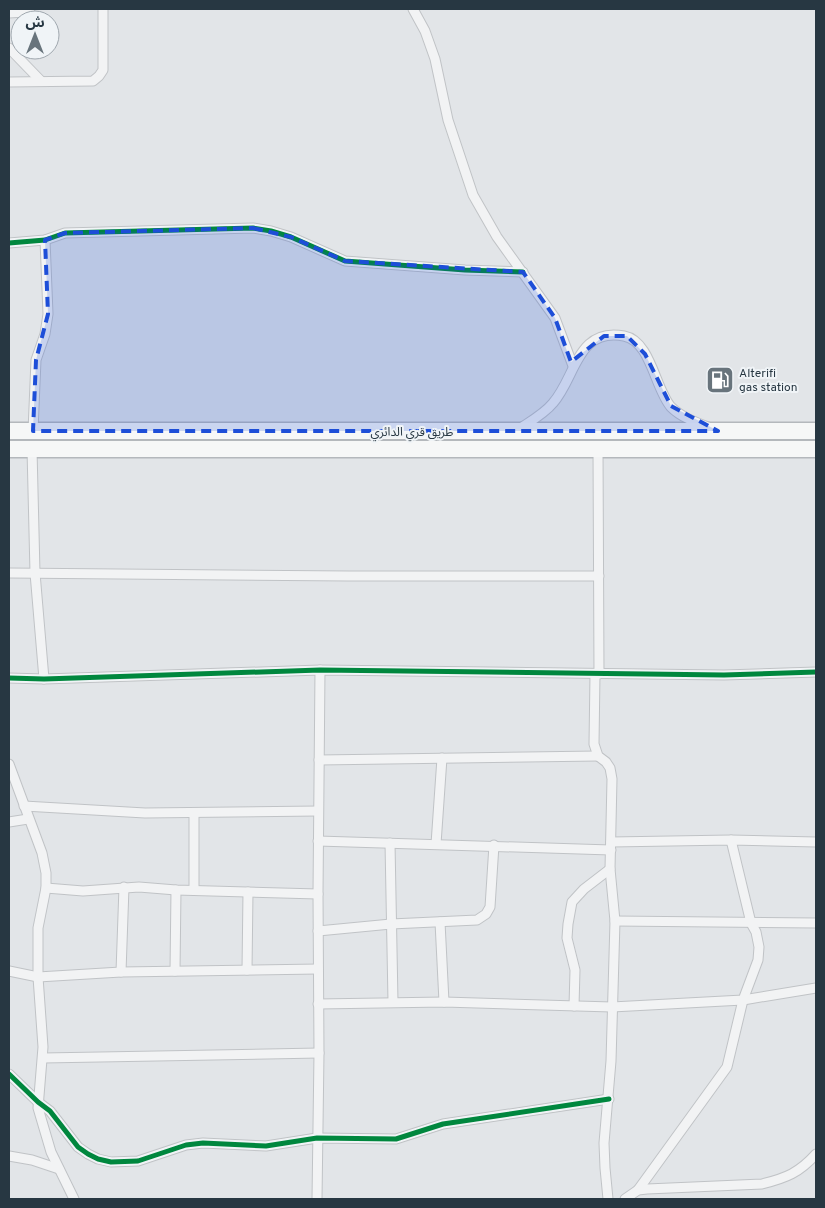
<svg xmlns="http://www.w3.org/2000/svg" width="825" height="1208" font-family="Overpass,'Noto Sans Arabic',sans-serif">
<style>
.lines{fill:none;stroke-linecap:round;stroke-linejoin:round}
.street-casing{stroke:#c0c3c6;stroke-width:11}
.highway-casing{stroke:#b4b8bc;stroke-width:19}
.street{stroke:#f2f3f4;stroke-width:9}
.highway{stroke:#f6f7f7;stroke-width:16}
.cycleway-casing{stroke:#f0f4f7;stroke-width:8}
.cycleway{stroke:#00873e;stroke-width:5}
.marked{fill:#1d4ed8;fill-opacity:0.2;stroke:#1d4ed8;stroke-width:4;stroke-dasharray:10 6;stroke-linejoin:round}
.labels{text-anchor:middle;stroke-width:4;stroke-linejoin:round;paint-order:stroke}
.poi-label{font-size:12px;fill:#273742;stroke:#f0f4f7;text-anchor:start}
.street-label{font-size:12px;fill:#273742;stroke:#f0f4f7}
</style>
<rect width="100%" height="100%" fill="#e2e5e8"/>
<g class="lines">
<g class="street-casing">
<g id="street">
<polyline points="413,9 425,31 435,59 448,120 473,195 497,237 555,318 573,366"/>
<polyline points="9,13 25,12 30,9"/>
<polyline points="9,48 41,81"/>
<polyline points="9,82 93,81 99,76 103,70 103,9"/>
<polyline points="9,243 45,240 65,233 253,228 271,231 291,237 345,261 465,270 523,272"/>
<path d="M519 429C531 421 544 414 553 403 576 377 577 327 624 336 651 341 655 389 671 407 681 417 695 422 708 427"/>
<polyline points="33,431 36,360 45,334 48,314 45,240"/>
<polyline points="598,448 599,674"/>
<polyline points="32,449 35,573 44,679"/>
<polyline points="9,573 349,576 599,576"/>
<polyline points="595,674 594,744 598,756 606,762 610,768 612,779 610,869 615,921 611,1061 604,1143 605,1168 608,1199"/>
<polyline points="9,678 44,679 320,670 724,675 816,672"/>
<polyline points="319,760 598,756"/>
<polyline points="9,764 42,853 46,873 46,888 38,928 38,977 43,1047 38,1108 51,1152 74,1199"/>
<polyline points="24,806 145,813 318,811"/>
<polyline points="9,822 28,819"/>
<polyline points="318,841 611,850"/>
<polyline points="611,842 731,840 816,842"/>
<polyline points="390,843 393,1002"/>
<polyline points="436,844 442,758"/>
<polyline points="46,888 83,891 139,887 176,890 318,894"/>
<polyline points="194,890 194,813"/>
<polyline points="615,921 816,923"/>
<polyline points="440,922 444,1002"/>
<polyline points="318,931 391,924 477,920 486,914 490,907 494,845"/>
<polyline points="247,970 248,892"/>
<polyline points="9,971 38,977 121,972 318,969"/>
<polyline points="175,971 176,890"/>
<polyline points="121,972 124,887"/>
<polyline points="318,1004 444,1002 612,1007 743,1000 816,988"/>
<polyline points="574,1006 575,970 567,938 568,924 572,902 584,889 610,869"/>
<polyline points="43,1058 319,1053"/>
<polyline points="9,1074 38,1102 50,1111 78,1147 88,1154 98,1159 111,1162 138,1161 186,1145 203,1143 266,1146 317,1138 396,1139 443,1124 609,1099"/>
<polyline points="9,1156 32,1160 59,1169"/>
<polyline points="638,1190 727,1067 743,1000 758,960 759,947 756,932 751,923 731,840"/>
<polyline points="317,1199 319,1053 318,894 320,670"/>
<path d="M625 1199 638 1190 647 1189 762 1184C786 1178 799 1173 816 1154"/>
</g>
</g>
<g class="highway-casing">
<g id="highway">
<polyline points="9,431 816,431"/>
<polyline points="9,449 816,449"/>
</g>
</g>
<use href="#street" class="street"/>
<use href="#highway" class="highway"/>
<g class="cycleway-casing">
<g id="cycleway">
<polyline points="9,243 45,240 65,233 253,228 271,231 291,237 345,261 465,270 523,272"/>
<polyline points="9,678 44,679 320,670 724,675 816,672"/>
<polyline points="9,1074 38,1102 50,1111 78,1147 88,1154 98,1159 111,1162 138,1161 186,1145 203,1143 266,1146 317,1138 396,1139 443,1124 609,1099"/>
</g>
</g>
<use href="#cycleway" class="cycleway"/>
</g>
<path class="marked" d="M253 228 291 237 345 261 523 272 555 318 571 362 604 336H627L645 354 671 406 718 431H33L36 360 48 314 45 240 65 233Z"/>
<defs>
<g id="fuel-square" transform="scale(1.4375)"><rect x="-9" y="-9" width="18" height="18" rx="4" fill="#68747c" stroke="#f0f4f7"/><path d="M-5.5-6h7V0h2V4h1.3V-2.5L3-4.5l.8-.8L6-3V5H2.5V1h-1V6h-7ZM-4.2-4.7v3.2H.2V-4.7Z" fill="#fff"/></g>
</defs>
<g fill-rule="evenodd">
<use href="#fuel-square" x="720" y="380"/>
</g>
<g class="labels">
<g class="poi-label">
<text x="739" y="377">Alterifi<tspan x="739" dy="14">gas station</tspan></text>
</g>
<g class="street-label">
<text x="412" y="436">طريق قري الدائري</text>
</g>
</g>
<rect width="825" height="1208" fill="none" stroke="#273742" stroke-width="20"/>
<g transform="translate(35 35)"><circle r="24" fill="#f0f4f7" stroke="#a0a8af"/>
<path d="M0-4L9 19L0 12L-9 19Z" fill="#68747c"/>
<text y="-8" font-size="14" font-weight="bold" text-anchor="middle" fill="#273742">ش</text>
</g>
</svg>
